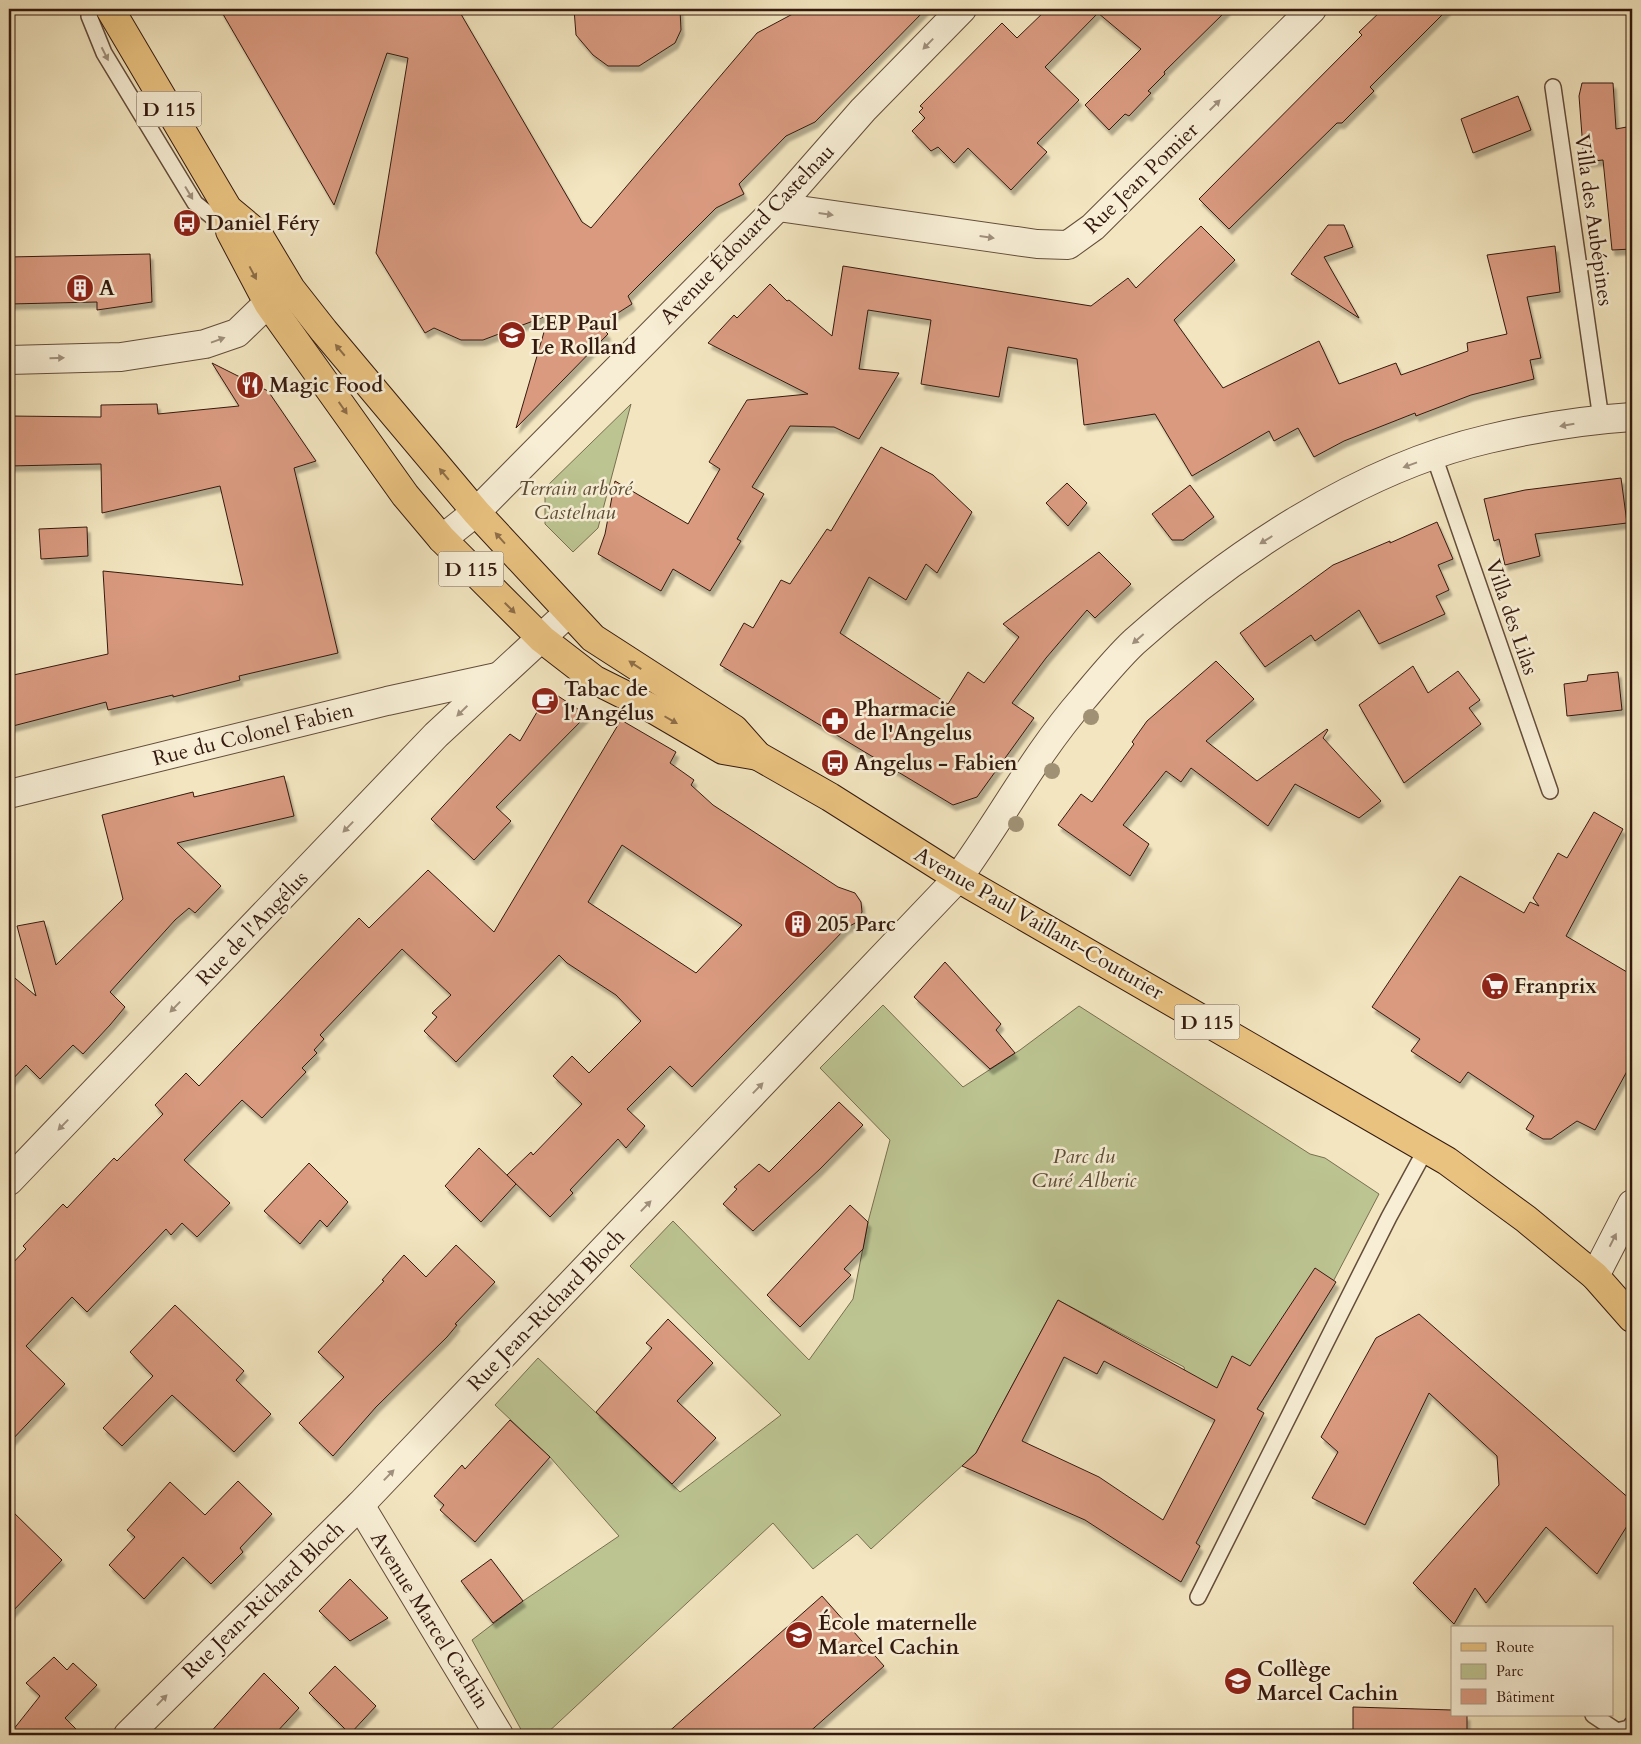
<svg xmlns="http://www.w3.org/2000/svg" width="1641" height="1744" font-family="Cardo,serif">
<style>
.green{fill:#bcc491;stroke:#786f50}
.building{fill:#d99a80;stroke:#341a0f;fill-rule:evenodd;filter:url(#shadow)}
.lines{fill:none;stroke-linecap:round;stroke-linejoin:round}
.lane-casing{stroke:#644d3b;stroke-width:18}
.street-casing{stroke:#644d3b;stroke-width:30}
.primary-casing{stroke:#341a0f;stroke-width:30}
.lane{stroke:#f7eed5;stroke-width:15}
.street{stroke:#f7eed5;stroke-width:28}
.primary{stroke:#e9c280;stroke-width:28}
.tree{fill:#a09174}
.oneway{fill:#9f8f7c}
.oneway2{fill:#8e6e48}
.labels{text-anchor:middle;stroke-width:5;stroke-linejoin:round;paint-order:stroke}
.shield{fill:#f7eed5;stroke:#6e5a4a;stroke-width:1}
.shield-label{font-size:20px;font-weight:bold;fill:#341a0f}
.street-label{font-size:21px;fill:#341a0f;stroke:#f7eed5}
.poi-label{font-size:21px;font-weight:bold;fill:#341a0f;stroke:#f7eed5;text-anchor:start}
.park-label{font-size:21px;font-style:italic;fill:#5d4d36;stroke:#f7eed5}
</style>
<defs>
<filter id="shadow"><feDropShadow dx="3" dy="5.5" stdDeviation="1" flood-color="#0004"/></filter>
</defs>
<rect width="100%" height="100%" fill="#f2e5bf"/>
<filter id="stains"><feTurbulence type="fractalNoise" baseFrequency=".004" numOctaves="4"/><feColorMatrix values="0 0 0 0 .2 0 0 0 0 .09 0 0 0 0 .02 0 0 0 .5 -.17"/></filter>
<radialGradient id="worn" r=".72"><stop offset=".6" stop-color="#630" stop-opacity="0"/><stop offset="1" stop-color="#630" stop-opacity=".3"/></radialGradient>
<g class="green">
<polygon points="631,404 598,528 573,552 545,524 545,488"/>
<polygon points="883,1005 963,1087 1020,1050 1079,1006 1310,1154 1325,1158 1379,1194 1314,1318 1257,1409 1185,1372 1184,1367 1058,1300 976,1453 871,1549 857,1534 813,1569 773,1523 545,1735 524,1735 472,1640 523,1601 619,1536 550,1457 495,1405 538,1358 680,1492 781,1415 630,1266 673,1221 809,1360 853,1299 868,1222 890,1140 820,1068"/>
</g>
<g class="building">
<polygon points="220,9 458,9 582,222 591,228 757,33 802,9 926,9 815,122 786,136 739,184 744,194 716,208 628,296 632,304 599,325 608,334 516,428 549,315 483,340 461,340 434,328 425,333 376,253 408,58 387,53 334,205"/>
<polygon points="574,9 680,9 681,30 675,43 639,66 608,66 593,55 576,35"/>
<polygon points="1047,9 1228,9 1164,72 1165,74 1148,91 1151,93 1129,116 1125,114 1109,130 1085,105 1141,49 1098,13 1045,67 1079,100 1037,143 1047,152 1011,190 968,148 954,163 938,147 931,151 912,131 925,118 919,112 923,108 920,106 1002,23 1017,38"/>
<polygon points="1383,9 1448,9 1370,87 1374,91 1342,123 1337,123 1229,229 1199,199 1362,35 1359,32"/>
<polygon points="1582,83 1613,83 1616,129 1632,126 1632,249 1612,250 1603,160 1584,162 1579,96"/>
<polygon points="1518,96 1531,130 1473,153 1461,119"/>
<polygon points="1328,225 1344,225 1353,247 1324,257 1359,318 1291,274"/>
<polygon points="1201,226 1235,260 1174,320 1223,388 1319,341 1339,384 1396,363 1401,375 1468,351 1467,343 1507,334 1487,255 1555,246 1560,292 1527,297 1541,358 1530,360 1534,379 1471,395 1416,416 1415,413 1344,441 1314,457 1298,428 1274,441 1269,431 1192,476 1155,414 1084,425 1077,359 1008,347 999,397 921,384 931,320 868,310 859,369 899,373 859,439 834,427 790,426 752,487 764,494 737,539 741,541 710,591 673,569 661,591 598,554 605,534 615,481 688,524 720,469 709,462 747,400 808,394 708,343 734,315 737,318 770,284 787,301 789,300 832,336 843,266 1091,306 1128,278 1136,288"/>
<polygon points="150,254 152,302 97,310 97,302 9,304 9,257"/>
<polygon points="212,363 268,391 316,461 294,468 338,653 239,676 240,680 173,697 173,695 108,710 106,702 9,727 9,676 108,654 103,571 243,585 220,486 102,513 101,464 9,466 9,416 101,417 101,405 157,404 158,414 239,406"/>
<polygon points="881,447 933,475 972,512 937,573 926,564 906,600 869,577 840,633 948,704 968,672 984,683 1019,637 1003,624 1099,552 1131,584 1095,618 1087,610 1046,658 1012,703 1034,718 977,797 953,805 720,665 744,623 753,628 781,580 790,584 827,529 831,531"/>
<polygon points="1621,478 1627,523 1535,534 1540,556 1505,565 1499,539 1494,541 1484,499 1525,490"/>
<polygon points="1067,483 1087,503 1068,526 1046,503"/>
<polygon points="1190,485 1214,517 1183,540 1172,540 1152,514"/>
<polygon points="1437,522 1453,559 1438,565 1449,590 1436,596 1445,614 1379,644 1359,610 1315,641 1311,635 1265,667 1240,633 1333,565 1390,541 1390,543"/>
<polygon points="87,527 88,556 41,559 39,529"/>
<polygon points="1216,661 1254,699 1206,741 1257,781 1327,729 1328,730 1323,738 1381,801 1359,818 1295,784 1268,826 1191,768 1181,782 1166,771 1123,825 1149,844 1130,876 1058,825 1081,794 1092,802 1134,744 1132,742 1147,721"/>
<polygon points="1413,666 1428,693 1458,671 1480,700 1469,708 1481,724 1404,783 1359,705"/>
<polygon points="1618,672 1622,710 1567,716 1564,684 1587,681 1588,675"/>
<polygon points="558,696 587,715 496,807 511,821 474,860 431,819 510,734 520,741 544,700"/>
<path d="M621 720 676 752 670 763 694 780 691 785 713 805 838 887 855 893 861 902 862 912 857 922 846 928 692 1087 670 1066 627 1109 645 1126 626 1148 618 1139 570 1190 573 1193 550 1217 507 1175 531 1152 533 1155 582 1104 553 1076 572 1056 589 1073 641 1021 616 995 567 963 559 955 456 1062 424 1031 437 1017 432 1013 451 995 402 949 320 1035 324 1039 314 1050 317 1053 302 1068 306 1072 262 1118 242 1100 184 1160 230 1203 197 1237 182 1223 171 1235 166 1229 87 1312 72 1297 26 1346 65 1384 9 1443V1267L26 1249 23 1246 63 1204 67 1208 114 1158 117 1161 163 1114 155 1105 186 1073 199 1086 359 918 369 928 428 870 494 932ZM622 845 742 925 696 973 588 902Z"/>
<polygon points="284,776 294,816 177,843 221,886 195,913 189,908 175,920 110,992 125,1007 110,1025 83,1054 73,1045 40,1079 26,1065 9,1083 9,973 36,996 17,926 44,921 56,965 123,899 102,815 193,792 194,797"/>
<polygon points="1594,812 1623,829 1566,936 1632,975 1632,1062 1595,1130 1577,1121 1551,1139 1543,1139 1526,1129 1534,1116 1468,1072 1460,1083 1411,1051 1420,1039 1372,1007 1460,876 1524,913 1530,902 1539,906 1533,898 1558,853 1567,858"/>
<polygon points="945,962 1001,1024 996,1030 1015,1053 990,1069 914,997"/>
<polygon points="839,1102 863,1125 820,1169 753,1231 723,1204 737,1189 734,1187 759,1164 769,1172"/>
<polygon points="479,1148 516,1184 481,1222 445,1186"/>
<polygon points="309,1163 348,1202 327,1227 320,1220 300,1244 264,1211"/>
<polygon points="850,1205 868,1222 863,1249 844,1269 851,1275 800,1327 767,1295"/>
<polygon points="456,1245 495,1282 455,1324 457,1325 447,1337 376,1407 333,1456 299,1423 344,1377 318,1352 384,1281 382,1280 404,1255 426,1277"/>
<path d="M1315 1268 1336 1282 1257 1409 1264 1413 1196 1543 1200 1546 1181 1582 1085 1520 962 1466 976 1453 1058 1300 1217 1388 1232 1356 1250 1366ZM1064 1357 1097 1374 1104 1361 1215 1420 1163 1520 1099 1477 1022 1441Z"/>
<polygon points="175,1305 244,1371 236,1380 271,1414 234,1452 172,1395 122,1446 103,1428 153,1376 130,1352"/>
<polygon points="1419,1314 1632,1501 1632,1518 1597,1574 1546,1527 1486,1603 1475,1588 1454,1624 1413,1583 1499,1485 1497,1456 1429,1393 1365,1525 1312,1498 1338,1452 1321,1437 1376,1338"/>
<polygon points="668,1319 713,1363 677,1401 716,1438 672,1484 596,1412 652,1348 646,1343"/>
<polygon points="510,1420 550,1457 475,1542 440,1510 444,1505 434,1496 462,1465 465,1469"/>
<polygon points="238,1481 272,1514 240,1548 243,1552 211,1584 183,1557 144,1599 109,1565 135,1537 127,1530 170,1482 205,1515"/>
<polygon points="9,1508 62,1560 9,1615"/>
<polygon points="491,1559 523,1601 493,1623 461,1581"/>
<polygon points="350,1579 388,1618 350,1641 319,1611"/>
<polygon points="822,1596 884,1666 806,1735 665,1735"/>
<polygon points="54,1657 67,1670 73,1663 97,1685 65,1718 82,1735 9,1735 40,1696 26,1683"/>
<polygon points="335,1666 376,1706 350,1734 309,1693"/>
<polygon points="264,1673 299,1708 274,1735 208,1735"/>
<polygon points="1353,1707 1452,1710 1452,1715 1467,1715 1467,1735 1353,1735"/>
</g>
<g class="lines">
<g class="lane-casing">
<g id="lane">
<polyline points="89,9 89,16 104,53 195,203 230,231"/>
<polyline points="1553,87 1601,419"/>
<polyline points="1434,456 1550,791"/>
<polyline points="1198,1597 1389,1217 1426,1149"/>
<polyline points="1593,1715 1617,1731 1629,1728 1632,1724"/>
</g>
</g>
<g class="street-casing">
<g id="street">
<polyline points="778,207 1037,244 1068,245 1093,227 1312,9"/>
<polyline points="9,360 121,357 205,344 237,333 268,303 289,290"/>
<polyline points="442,539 476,512 778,207 863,110 962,9"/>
<polyline points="9,794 387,701 497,677"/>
<polyline points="9,1181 436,735 568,613"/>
<polyline points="1595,1276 1632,1204"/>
<polyline points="360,1505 499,1735"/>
<path d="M128 1735 360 1505 958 878C1001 819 1035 754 1083 699 1099 680 1116 659 1134 642 1232 554 1359 469 1488 439 1535 428 1585 420 1632 417"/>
</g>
</g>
<g class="primary-casing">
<g id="primary">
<polyline points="110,9 228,209 258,234 291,289 324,331 476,512 593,638 734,729 758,756 830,797 958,878 1447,1161 1526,1219 1595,1276 1632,1318"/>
<polyline points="228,209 230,231 268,303 405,495 442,539 542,639 595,680 653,709 723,750 758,756"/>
</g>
</g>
<use href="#lane" class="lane"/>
<use href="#street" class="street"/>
<use href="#primary" class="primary"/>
</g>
<g class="tree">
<circle cx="1091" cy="717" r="8"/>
<circle cx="1052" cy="771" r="8"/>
<circle cx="1016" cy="824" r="8"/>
</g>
<defs><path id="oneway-solid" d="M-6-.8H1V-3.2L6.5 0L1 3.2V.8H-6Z" transform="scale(1.25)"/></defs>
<g class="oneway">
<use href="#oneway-solid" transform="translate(928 44) rotate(134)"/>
<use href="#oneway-solid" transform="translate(105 54) rotate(63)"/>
<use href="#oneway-solid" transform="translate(1215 105) rotate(-45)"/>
<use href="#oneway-solid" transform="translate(189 193) rotate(59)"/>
<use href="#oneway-solid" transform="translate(826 214) rotate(8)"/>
<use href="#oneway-solid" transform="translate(987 237) rotate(8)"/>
<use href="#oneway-solid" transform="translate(218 340) rotate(-20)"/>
<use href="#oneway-solid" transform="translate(57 358) rotate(-1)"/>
<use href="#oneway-solid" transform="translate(1567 425) rotate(170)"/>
<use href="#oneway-solid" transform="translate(1410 465) rotate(160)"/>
<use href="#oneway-solid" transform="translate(1266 540) rotate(148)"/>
<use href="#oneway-solid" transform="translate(1138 639) rotate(139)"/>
<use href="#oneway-solid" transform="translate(462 711) rotate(136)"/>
<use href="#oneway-solid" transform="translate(348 827) rotate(134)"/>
<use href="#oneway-solid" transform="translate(175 1007) rotate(134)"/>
<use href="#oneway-solid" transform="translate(758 1088) rotate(-46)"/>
<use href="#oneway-solid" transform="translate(63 1125) rotate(134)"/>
<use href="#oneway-solid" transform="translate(646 1206) rotate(-46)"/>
<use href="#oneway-solid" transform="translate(1613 1240) rotate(-63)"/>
<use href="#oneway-solid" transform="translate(389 1475) rotate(-46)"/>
<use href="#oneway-solid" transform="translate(162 1700) rotate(-46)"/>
</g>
<g class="oneway2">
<use href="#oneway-solid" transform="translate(253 273) rotate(62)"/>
<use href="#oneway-solid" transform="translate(340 350) rotate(-130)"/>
<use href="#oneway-solid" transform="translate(343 408) rotate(55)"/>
<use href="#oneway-solid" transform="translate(444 474) rotate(-130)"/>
<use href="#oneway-solid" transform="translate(500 538) rotate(-132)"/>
<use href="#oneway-solid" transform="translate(510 608) rotate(45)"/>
<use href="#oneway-solid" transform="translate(635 665) rotate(-147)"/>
<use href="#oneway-solid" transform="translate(671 720) rotate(30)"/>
</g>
<defs>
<g id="bus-disc" transform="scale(1.4375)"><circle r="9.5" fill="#8f2418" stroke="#f7eed5"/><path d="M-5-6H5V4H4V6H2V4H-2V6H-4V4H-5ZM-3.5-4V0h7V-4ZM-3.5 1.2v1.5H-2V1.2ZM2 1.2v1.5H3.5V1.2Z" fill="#fff"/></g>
<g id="building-disc" transform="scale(1.4375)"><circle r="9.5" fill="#8f2418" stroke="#f7eed5"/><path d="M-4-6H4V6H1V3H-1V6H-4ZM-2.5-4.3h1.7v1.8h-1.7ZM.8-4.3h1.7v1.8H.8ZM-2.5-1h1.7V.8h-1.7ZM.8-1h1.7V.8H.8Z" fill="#fff"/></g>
<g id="school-disc" transform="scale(1.4375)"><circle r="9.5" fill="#8f2418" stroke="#f7eed5"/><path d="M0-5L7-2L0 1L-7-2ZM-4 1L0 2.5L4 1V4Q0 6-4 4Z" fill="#fff"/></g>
<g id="restaurant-disc" transform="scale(1.4375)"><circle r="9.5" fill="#8f2418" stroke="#f7eed5"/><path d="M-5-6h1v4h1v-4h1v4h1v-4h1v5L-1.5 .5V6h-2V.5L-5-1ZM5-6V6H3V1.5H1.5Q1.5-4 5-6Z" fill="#fff"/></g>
<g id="cafe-disc" transform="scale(1.4375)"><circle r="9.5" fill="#8f2418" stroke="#f7eed5"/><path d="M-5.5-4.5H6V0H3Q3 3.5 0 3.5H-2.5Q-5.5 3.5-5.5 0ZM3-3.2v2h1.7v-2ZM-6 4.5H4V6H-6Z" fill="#fff"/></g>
<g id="pharmacy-disc" transform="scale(1.4375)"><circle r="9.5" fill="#8f2418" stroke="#f7eed5"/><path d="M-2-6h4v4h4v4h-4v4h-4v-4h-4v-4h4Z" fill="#fff"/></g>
<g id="supermarket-disc" transform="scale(1.4375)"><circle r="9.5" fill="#8f2418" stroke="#f7eed5"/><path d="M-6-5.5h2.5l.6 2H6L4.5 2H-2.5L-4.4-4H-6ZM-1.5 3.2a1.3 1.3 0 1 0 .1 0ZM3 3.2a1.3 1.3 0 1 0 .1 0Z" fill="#fff"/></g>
</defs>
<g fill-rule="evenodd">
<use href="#bus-disc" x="187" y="223"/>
<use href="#building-disc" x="80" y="288"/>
<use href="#school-disc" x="512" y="335"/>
<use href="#restaurant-disc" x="250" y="385"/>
<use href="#cafe-disc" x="545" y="701"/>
<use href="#pharmacy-disc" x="835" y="721"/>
<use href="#bus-disc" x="835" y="763"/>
<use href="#building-disc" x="798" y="924"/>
<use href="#supermarket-disc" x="1495" y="986"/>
<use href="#school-disc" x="799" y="1635"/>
<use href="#school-disc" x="1238" y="1681"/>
</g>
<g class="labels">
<g class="shield">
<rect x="136.5" y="91.5" width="65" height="35" rx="4"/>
<rect x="438.5" y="551.5" width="65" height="35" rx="4"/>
<rect x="1174.5" y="1004.5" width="65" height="35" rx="4"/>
</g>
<g class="shield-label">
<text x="169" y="116">D 115</text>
<text x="471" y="576">D 115</text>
<text x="1207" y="1029">D 115</text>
</g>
<g class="street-label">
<text transform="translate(1141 178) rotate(-44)" y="7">Rue Jean Pomier</text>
<text transform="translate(1594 220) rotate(82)" y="7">Villa des Aubépines</text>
<text transform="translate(747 234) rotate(-46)" y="7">Avenue Édouard Castelnau</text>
<text transform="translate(1512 617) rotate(71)" y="7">Villa des Lilas</text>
<text transform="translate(253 734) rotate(-14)" y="7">Rue du Colonel Fabien</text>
<text transform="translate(1039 923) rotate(30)" y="7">Avenue Paul Vaillant-Couturier</text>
<text transform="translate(252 928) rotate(-46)" y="7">Rue de l'Angélus</text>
<text transform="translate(546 1310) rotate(-46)" y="7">Rue Jean-Richard Bloch</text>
<text transform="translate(263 1600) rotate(-44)" y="7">Rue Jean-Richard Bloch</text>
<text transform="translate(430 1620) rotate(58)" y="7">Avenue Marcel Cachin</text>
</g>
<g class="poi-label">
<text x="206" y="230">Daniel Féry</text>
<text x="99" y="295">A</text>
<text x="531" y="330">LEP Paul<tspan x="531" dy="24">Le Rolland</tspan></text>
<text x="269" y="392">Magic Food</text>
<text x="564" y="696">Tabac de<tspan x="564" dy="24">l'Angélus</tspan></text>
<text x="854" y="716">Pharmacie<tspan x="854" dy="24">de l'Angelus</tspan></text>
<text x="854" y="770">Angelus - Fabien</text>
<text x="817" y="931">205 Parc</text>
<text x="1514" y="993">Franprix</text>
<text x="818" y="1630">École maternelle<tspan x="818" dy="24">Marcel Cachin</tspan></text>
<text x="1257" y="1676">Collège<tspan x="1257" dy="24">Marcel Cachin</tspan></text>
</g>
<g class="park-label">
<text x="575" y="495">Terrain arboré<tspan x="575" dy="24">Castelnau</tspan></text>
<text x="1084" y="1163">Parc du<tspan x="1084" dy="24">Curé Alberic</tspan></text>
</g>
</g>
<rect width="1641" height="1744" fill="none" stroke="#f2e5bf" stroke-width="30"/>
<rect x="10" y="10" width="1621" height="1724" fill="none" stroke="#341a0f" stroke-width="2.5"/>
<rect x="15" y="15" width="1611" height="1714" fill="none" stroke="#341a0f"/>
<rect x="1451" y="1626" width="162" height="90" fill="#f7eed5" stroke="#a99986"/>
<rect x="1461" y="1643" width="25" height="8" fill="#e9c280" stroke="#a99986"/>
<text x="1496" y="1652" font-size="15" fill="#341a0f">Route</text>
<rect x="1461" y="1664" width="25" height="15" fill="#bcc491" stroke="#a99986"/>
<text x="1496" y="1676" font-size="15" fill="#341a0f">Parc</text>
<rect x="1461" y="1689" width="25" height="15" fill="#d99a80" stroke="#a99986"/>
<text x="1496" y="1702" font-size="15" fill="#341a0f">Bâtiment</text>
<rect width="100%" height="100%" filter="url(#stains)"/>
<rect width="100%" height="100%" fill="url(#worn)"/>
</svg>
